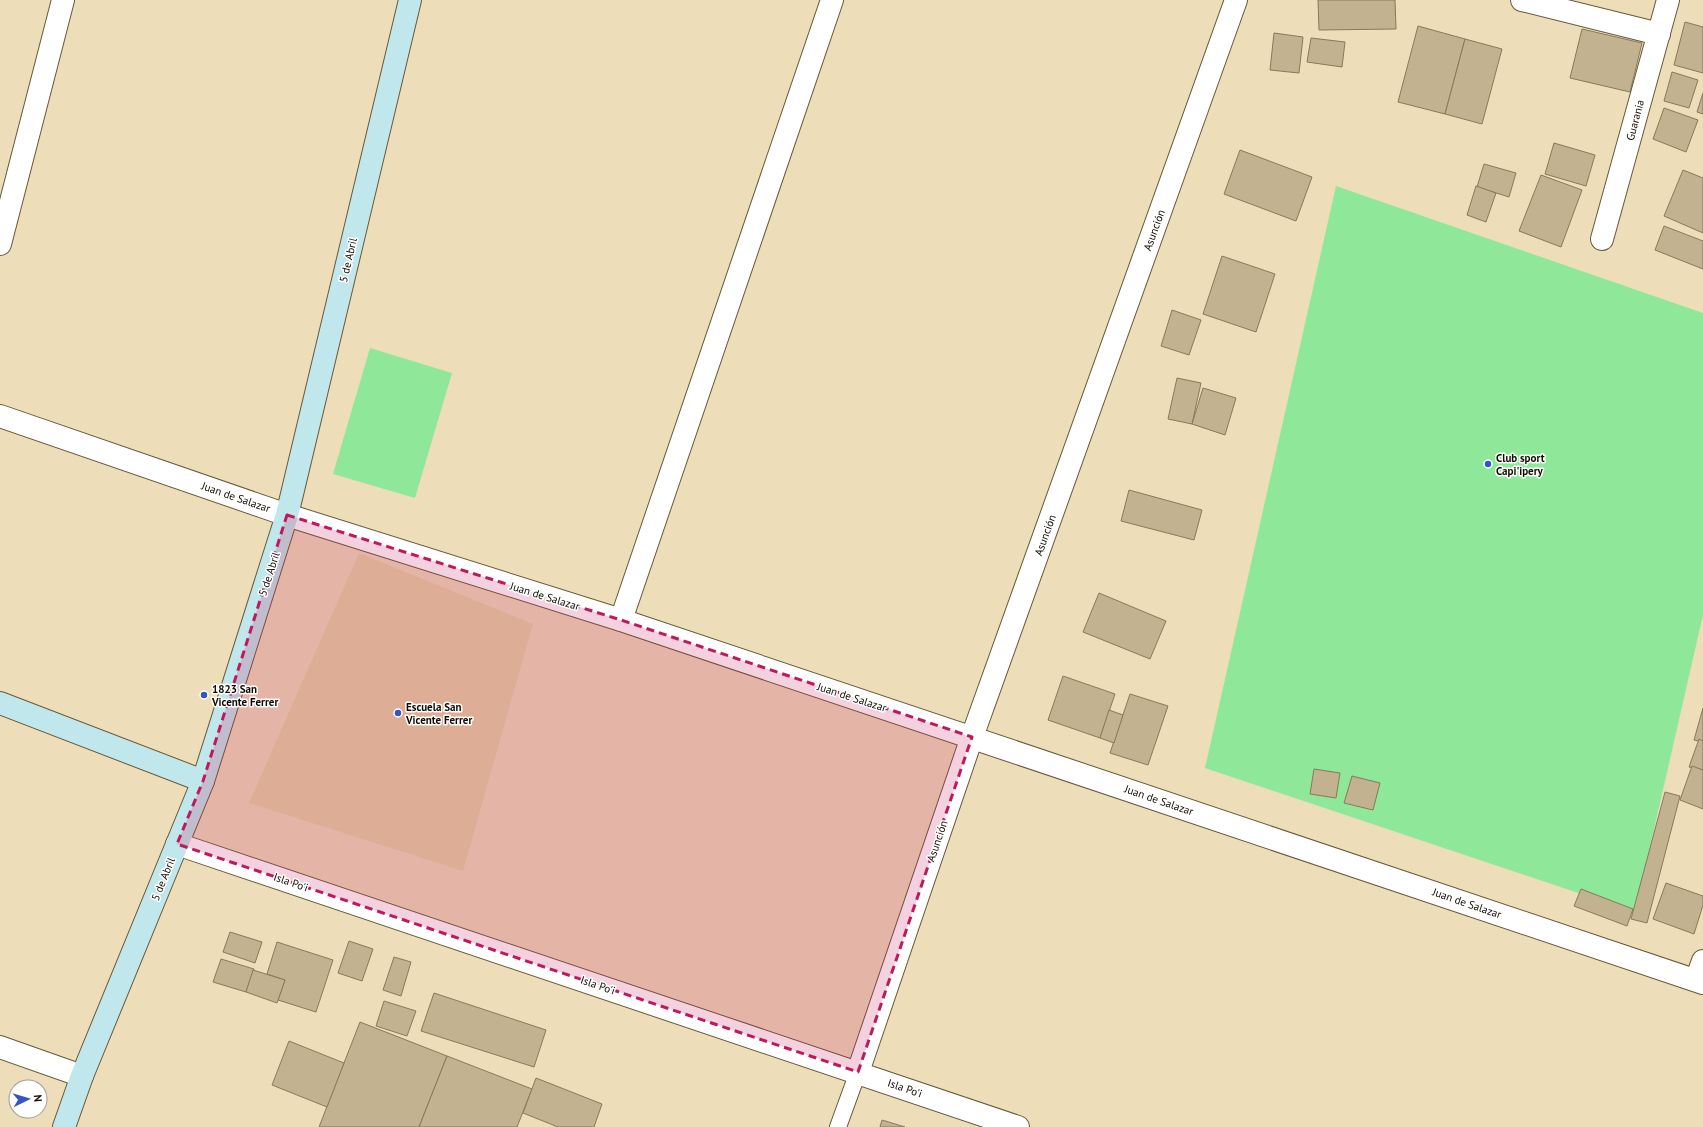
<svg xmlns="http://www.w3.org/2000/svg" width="1703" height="1127" font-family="'PT Sans',sans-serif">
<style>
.built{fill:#e5d2a6}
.green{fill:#8fe89a}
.building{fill:#c2b28f;stroke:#887958}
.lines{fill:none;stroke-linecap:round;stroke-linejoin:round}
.lane-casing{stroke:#675939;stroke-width:18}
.street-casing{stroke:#675939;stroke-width:24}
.secondary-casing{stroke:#675939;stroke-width:24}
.lane{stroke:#fff;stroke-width:16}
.street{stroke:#fff;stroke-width:22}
.secondary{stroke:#c0e7ec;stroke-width:22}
.marked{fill:#c2185b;fill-opacity:0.2;stroke:#c2185b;stroke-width:3;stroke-dasharray:8 5;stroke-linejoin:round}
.poi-dot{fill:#3354c5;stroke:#fff;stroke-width:1.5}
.labels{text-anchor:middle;stroke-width:3;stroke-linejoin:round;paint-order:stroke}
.street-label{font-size:11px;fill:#100b01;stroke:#fff}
.poi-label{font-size:11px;font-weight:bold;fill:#100b01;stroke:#fff;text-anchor:start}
</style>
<rect width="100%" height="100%" fill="#edddb9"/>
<polygon class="built" points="359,553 533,624 463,871 249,803"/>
<g class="green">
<polygon points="1336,186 1703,313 1703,615 1635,912 1205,768"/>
<polygon points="370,348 452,373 415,498 333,474"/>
</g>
<g class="building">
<polygon points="1318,0 1395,0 1396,29 1319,30"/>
<polygon points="1685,22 1703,27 1703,73 1674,65"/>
<polygon points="1418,26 1465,39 1445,114 1398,102"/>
<polygon points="1582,29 1642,43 1630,92 1570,78"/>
<polygon points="1274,33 1303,37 1299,73 1270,70"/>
<polygon points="1311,38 1345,42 1342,67 1307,62"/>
<polygon points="1465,39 1502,49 1482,124 1445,114"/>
<polygon points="1672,72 1698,80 1689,108 1664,101"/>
<polygon points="1703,93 1703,114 1697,112"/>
<polygon points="1664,108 1698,120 1686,152 1653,139"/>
<polygon points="1554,143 1595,155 1586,186 1545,174"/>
<polygon points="1240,150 1312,177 1296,221 1224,194"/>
<polygon points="1484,164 1516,173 1509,197 1477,187"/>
<polygon points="1683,170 1703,178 1703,233 1664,216"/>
<polygon points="1541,175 1582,190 1561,247 1519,231"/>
<polygon points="1476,186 1496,193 1486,222 1467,215"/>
<polygon points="1664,226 1703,241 1703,269 1655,250"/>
<polygon points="1222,256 1275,274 1256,332 1203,314"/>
<polygon points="1172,310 1201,320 1189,355 1161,346"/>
<polygon points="1177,378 1201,383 1192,424 1168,419"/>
<polygon points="1203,388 1236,398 1225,435 1192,424"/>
<polygon points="1129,490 1202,510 1194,540 1121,521"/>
<polygon points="1099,593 1166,621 1150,659 1083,632"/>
<polygon points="1063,676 1115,694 1100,738 1048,720"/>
<polygon points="1130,694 1168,706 1148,765 1110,753"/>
<polygon points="1703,708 1703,742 1694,740"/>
<polygon points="1109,710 1123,715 1114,743 1100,738"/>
<polygon points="1699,739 1703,741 1703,771 1689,767"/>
<polygon points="1692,766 1703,770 1703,809 1680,800"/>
<polygon points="1314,769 1340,773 1336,798 1310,794"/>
<polygon points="1352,776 1380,783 1373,810 1344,803"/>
<polygon points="1665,792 1680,796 1647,923 1631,919"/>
<polygon points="1666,883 1703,896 1703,905 1694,934 1653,919"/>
<polygon points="1581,889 1633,909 1627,926 1574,906"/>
<polygon points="230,932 262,942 255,963 223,952"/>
<polygon points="349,941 373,949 362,981 338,973"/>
<polygon points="277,942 333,960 316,1012 278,1000 285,980 267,974"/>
<polygon points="394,957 411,962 401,996 383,990"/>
<polygon points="221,959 254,969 246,992 213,982"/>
<polygon points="253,970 285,980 277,1003 246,992"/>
<polygon points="434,993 546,1030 534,1067 421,1031"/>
<polygon points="384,1001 416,1011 407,1036 376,1026"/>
<polygon points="360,1022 447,1056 419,1127 319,1127"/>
<polygon points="289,1041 344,1063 327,1107 272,1085"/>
<polygon points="447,1056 532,1089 517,1127 419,1127"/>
<polygon points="536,1078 602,1104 594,1127 558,1127 523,1113"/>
<polygon points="882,1120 905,1127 880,1127"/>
</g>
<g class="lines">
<g class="lane-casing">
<polyline id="lane" points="838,1127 858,1072"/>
</g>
<g class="street-casing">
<g id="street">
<polyline points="1522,0 1659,34"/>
<polyline points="1602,239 1668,0"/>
<polyline points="0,244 63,0"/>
<polyline points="0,416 287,515 621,620 1703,983"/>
<polyline points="621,620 832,0"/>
<polyline points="177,844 1018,1127"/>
<polyline points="1696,980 1703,961"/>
<polyline points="0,1047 82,1076"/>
<polyline points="858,1072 972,737 1236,0"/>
</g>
</g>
<g class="secondary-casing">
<g id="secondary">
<polyline points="0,703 203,781"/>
<polyline points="64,1127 82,1076 203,781 287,515 410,0"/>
</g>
</g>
<use href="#lane" class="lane"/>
<use href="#street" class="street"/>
<use href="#secondary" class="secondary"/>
</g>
<path class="marked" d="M287 515 621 620 972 737 858 1072 177 844 203 781Z"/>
<g class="poi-dot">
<circle cx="1488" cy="464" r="4"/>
<circle cx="204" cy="695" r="4"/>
<circle cx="398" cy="713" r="4"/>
</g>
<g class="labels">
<g class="street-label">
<text transform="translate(1635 120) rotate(-75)" y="4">Guarania</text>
<text transform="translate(1154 230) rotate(-70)" y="4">Asunción</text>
<text transform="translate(348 260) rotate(-77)" y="4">5 de Abril</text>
<text transform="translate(236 497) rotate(19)" y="4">Juan de Salazar</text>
<text transform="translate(1045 535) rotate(-70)" y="4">Asunción</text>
<text transform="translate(269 574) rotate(-72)" y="4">5 de Abril</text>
<text transform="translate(545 596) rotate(17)" y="4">Juan de Salazar</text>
<text transform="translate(852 697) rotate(18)" y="4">Juan de Salazar</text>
<text transform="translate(1159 800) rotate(19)" y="4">Juan de Salazar</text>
<text transform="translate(937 841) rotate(-71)" y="4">Asunción</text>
<text transform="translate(163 879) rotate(-68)" y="4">5 de Abril</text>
<text transform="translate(291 882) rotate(19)" y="4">Isla Po'i</text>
<text transform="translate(1467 903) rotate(19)" y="4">Juan de Salazar</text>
<text transform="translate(598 985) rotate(19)" y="4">Isla Po'i</text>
<text transform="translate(905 1088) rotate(19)" y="4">Isla Po'i</text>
</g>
<g class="poi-label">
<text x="1496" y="462">Club sport<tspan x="1496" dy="13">Capi'ipery</tspan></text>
<text x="212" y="693">1823 San<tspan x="212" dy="13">Vicente Ferrer</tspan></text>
<text x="406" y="711">Escuela San<tspan x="406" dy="13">Vicente Ferrer</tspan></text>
</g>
</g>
<g transform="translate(28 1099) rotate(85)"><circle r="19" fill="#ffffff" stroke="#9f9d99"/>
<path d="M0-3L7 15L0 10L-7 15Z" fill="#3354c5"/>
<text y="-6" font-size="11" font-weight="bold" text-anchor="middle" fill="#100b01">N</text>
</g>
</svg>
